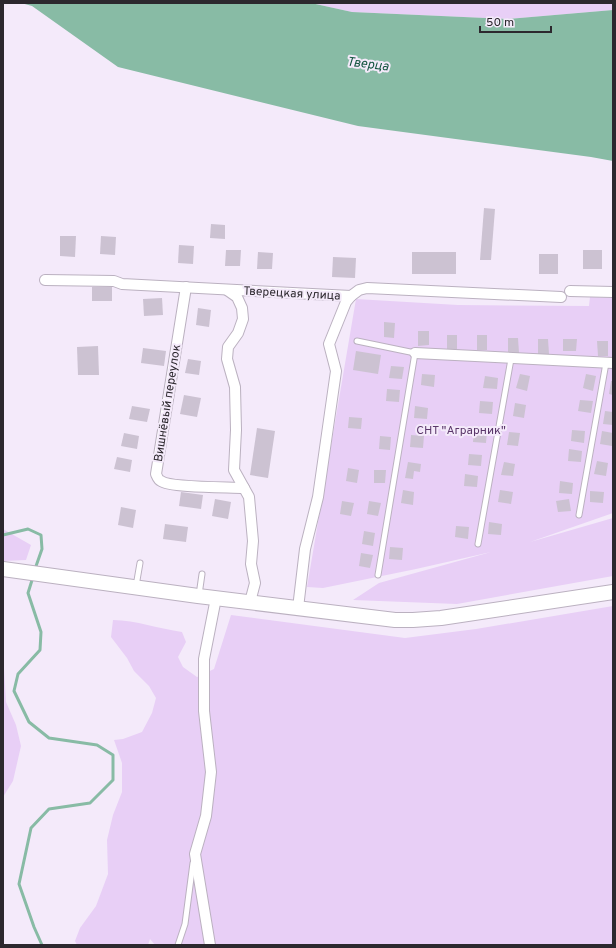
<svg xmlns="http://www.w3.org/2000/svg" width="616" height="948" font-family="Overpass,sans-serif">
<style>
.green{fill:#e8cff6}
.water{fill:#88bba5}
.lines{fill:none;stroke-linecap:round;stroke-linejoin:round}
.stream{stroke:#88bba5;stroke-width:3}
.building{fill:#ccc2d2}
.service-casing{stroke:#bbb1c0;stroke-width:7}
.minor-casing{stroke:#bbb1c0;stroke-width:12}
.secondary-casing{stroke:#bbb1c0;stroke-width:16}
.service{stroke:#fff;stroke-width:5}
.minor{stroke:#fff;stroke-width:10}
.secondary{stroke:#fff;stroke-width:14}
.labels{text-anchor:middle;stroke-width:4;stroke-linejoin:round;paint-order:stroke}
.street-label{font-size:12px;fill:#2c282e;stroke:#f4eafa}
.park-label{font-size:12px;fill:#5a376a;stroke:#f4eafa}
.water-label{font-size:13px;font-style:italic;fill:#10523d;stroke:#f4eafa}
</style>
<rect width="100%" height="100%" fill="#f4eafa"/>
<g class="green">
<polygon points="311,3 613,3 613,10 508,19 352,12"/>
<polygon points="590,297 613,298 613,513 530,542 613,518 613,576 457,604 353,600 379,583 491,552 416,569 323,588 307,587 356,299 458,305 589,306"/>
<polygon points="3,529 31,545 26,560 3,561"/>
<path d="M613 606V945H155L150 939 148 945H77L75 941 80 928 96 906 108 874 107 840 113 815 122 792V763L114 740 123 739 142 732 152 713 156 698 149 686 134 671 127 658 111 637 113 620C136 620 159 629 182 632L186 642 178 657 183 667 197 677 214 669 231 615 405 638 476 629Z"/>
<polygon points="3,665 4,668 6,702 16,725 21,746 13,781 3,797"/>
</g>
<polygon class="water" points="21,3 311,3 352,12 508,19 613,10 613,161 591,157 358,126 118,67 32,6"/>
<g class="lines">
<g class="stream">
<polyline points="3,535 28,529 41,535 42,549 35,569"/>
<polyline points="33,577 28,593 41,632 40,650 18,674 14,691 29,722 49,738 97,745 113,755 113,780 90,803 49,809 31,828 19,884 34,927 42,945"/>
</g>
</g>
<g class="building">
<polygon points="484,208 495,209 491,260 480,260"/>
<polygon points="211,224 225,225 225,239 210,238"/>
<polygon points="60,236 76,236 75,257 60,256"/>
<polygon points="101,236 116,237 115,255 100,254"/>
<polygon points="179,245 194,246 193,264 178,263"/>
<polygon points="226,250 241,250 240,266 225,266"/>
<rect x="583" y="250" width="19" height="19"/>
<polygon points="258,252 273,253 272,269 257,269"/>
<rect x="412" y="252" width="44" height="22"/>
<rect x="539" y="254" width="19" height="20"/>
<polygon points="333,257 356,258 355,278 332,277"/>
<rect x="92" y="287" width="20" height="14"/>
<polygon points="162,298 163,315 144,316 143,299"/>
<polygon points="198,308 211,310 209,327 196,325"/>
<polygon points="384,322 395,323 394,338 384,337"/>
<polygon points="418,331 429,331 429,345 418,346"/>
<polygon points="447,335 457,335 457,349 447,350"/>
<rect x="477" y="335" width="10" height="15"/>
<polygon points="508,338 518,338 519,353 508,353"/>
<polygon points="538,339 548,339 549,354 538,354"/>
<polygon points="563,339 577,339 576,351 563,351"/>
<polygon points="597,341 608,341 608,356 598,356"/>
<polygon points="98,346 99,375 78,375 77,347"/>
<polygon points="143,348 166,351 164,366 141,363"/>
<polygon points="356,351 381,355 378,374 353,370"/>
<polygon points="188,359 201,361 199,375 185,373"/>
<polygon points="391,366 404,367 402,379 389,378"/>
<polygon points="422,374 435,375 434,387 421,385"/>
<polygon points="520,374 530,376 527,391 516,388"/>
<polygon points="586,374 596,376 593,391 583,388"/>
<polygon points="485,376 498,378 497,389 483,388"/>
<polygon points="611,381 613,381 613,395 609,394"/>
<polygon points="387,389 400,390 399,402 386,401"/>
<polygon points="184,395 201,398 197,417 180,414"/>
<polygon points="580,400 593,401 591,413 578,411"/>
<polygon points="480,401 493,402 492,414 479,413"/>
<polygon points="515,403 526,405 524,418 513,416"/>
<polygon points="132,406 150,409 147,422 129,419"/>
<polygon points="415,406 428,408 427,419 414,418"/>
<polygon points="605,411 613,412 613,425 603,424"/>
<polygon points="349,417 362,418 361,429 348,428"/>
<polygon points="257,428 275,431 268,478 250,475"/>
<polygon points="474,430 487,432 486,443 473,442"/>
<polygon points="572,430 585,431 584,443 571,441"/>
<polygon points="602,431 613,433 612,446 600,444"/>
<polygon points="509,432 520,433 518,446 507,445"/>
<polygon points="124,433 139,436 137,449 121,446"/>
<polygon points="411,435 424,436 423,448 410,447"/>
<polygon points="380,436 391,437 390,450 379,449"/>
<polygon points="569,449 582,451 581,462 568,461"/>
<polygon points="469,454 482,455 481,466 468,465"/>
<polygon points="117,457 132,460 130,472 114,469"/>
<polygon points="597,461 608,463 606,476 594,474"/>
<polygon points="408,462 421,464 420,472 414,471 413,479 405,478"/>
<polygon points="504,462 515,464 513,476 501,475"/>
<polygon points="348,468 359,470 357,483 346,481"/>
<polygon points="374,470 386,470 385,483 374,483"/>
<polygon points="465,474 478,476 477,487 464,486"/>
<polygon points="560,481 573,483 572,494 559,493"/>
<polygon points="403,490 414,492 413,505 401,503"/>
<polygon points="500,490 513,492 511,504 498,502"/>
<polygon points="590,491 604,492 603,503 590,502"/>
<polygon points="181,492 203,495 201,509 179,506"/>
<polygon points="215,499 231,502 228,519 212,516"/>
<polygon points="569,499 571,511 558,512 556,501"/>
<polygon points="342,501 354,503 351,516 340,514"/>
<polygon points="369,501 381,503 378,516 367,514"/>
<polygon points="121,507 136,510 133,528 118,525"/>
<polygon points="489,522 502,524 501,535 488,534"/>
<polygon points="165,524 188,527 186,542 163,539"/>
<polygon points="456,526 469,527 468,539 455,537"/>
<polygon points="364,531 375,533 373,546 362,544"/>
<polygon points="390,547 403,548 402,560 389,559"/>
<polygon points="361,553 373,555 370,568 359,566"/>
</g>
<g class="lines">
<g class="service-casing">
<g id="service">
<polyline points="357,341 415,353 378,575"/>
<polyline points="579,515 606,363"/>
<polyline points="478,544 511,359"/>
<polyline points="136,586 140,563"/>
<polyline points="199,595 202,574"/>
<polyline points="178,945 185,924 193,863"/>
</g>
</g>
<g class="minor-casing">
<g id="minor">
<polyline points="45,280 114,281 122,284 351,296 359,290 367,288 561,297"/>
<path d="M186 287 156 474C157 476 158 480 161 481 170 488 230 487 244 488"/>
<polyline points="227,290 237,297 242,308 243,319 238,333 228,347 227,359 235,387 236,430 234,470 249,497 253,541 251,564 255,583 250,602"/>
<polyline points="570,291 613,292"/>
<polyline points="415,353 613,363"/>
<polyline points="298,608 305,549 318,497 336,371 329,344 346,302 351,296"/>
<polyline points="210,945 195,854 206,816 211,772 204,711 204,659 216,598"/>
</g>
</g>
<g class="secondary-casing">
<polyline id="secondary" points="3,569 198,596 395,620 413,620 441,618 613,592"/>
</g>
<use href="#service" class="service"/>
<use href="#minor" class="minor"/>
<use href="#secondary" class="secondary"/>
</g>
<g class="labels">
<g class="street-label">
<text transform="translate(292 293) rotate(3)" y="4">Тверецкая улица</text>
<text transform="translate(167 403) rotate(-81)" y="4">Вишнёвый переулок</text>
</g>
<g class="park-label">
<text x="461" y="434">СНТ "Аграрник"</text>
</g>
<g class="water-label">
<text transform="translate(368 63) rotate(7)" y="5">Тверца</text>
</g>
</g>
<rect width="616" height="948" fill="none" stroke="#2c282e" stroke-width="8"/>
<path d="M480 26v6h71v-6" fill="none" stroke="#2c282e" stroke-width="2"/>
<text x="486" y="26" font-size="12" fill="#2c282e" stroke="#f4eafa" stroke-width="3" paint-order="stroke">50 m</text>
</svg>
